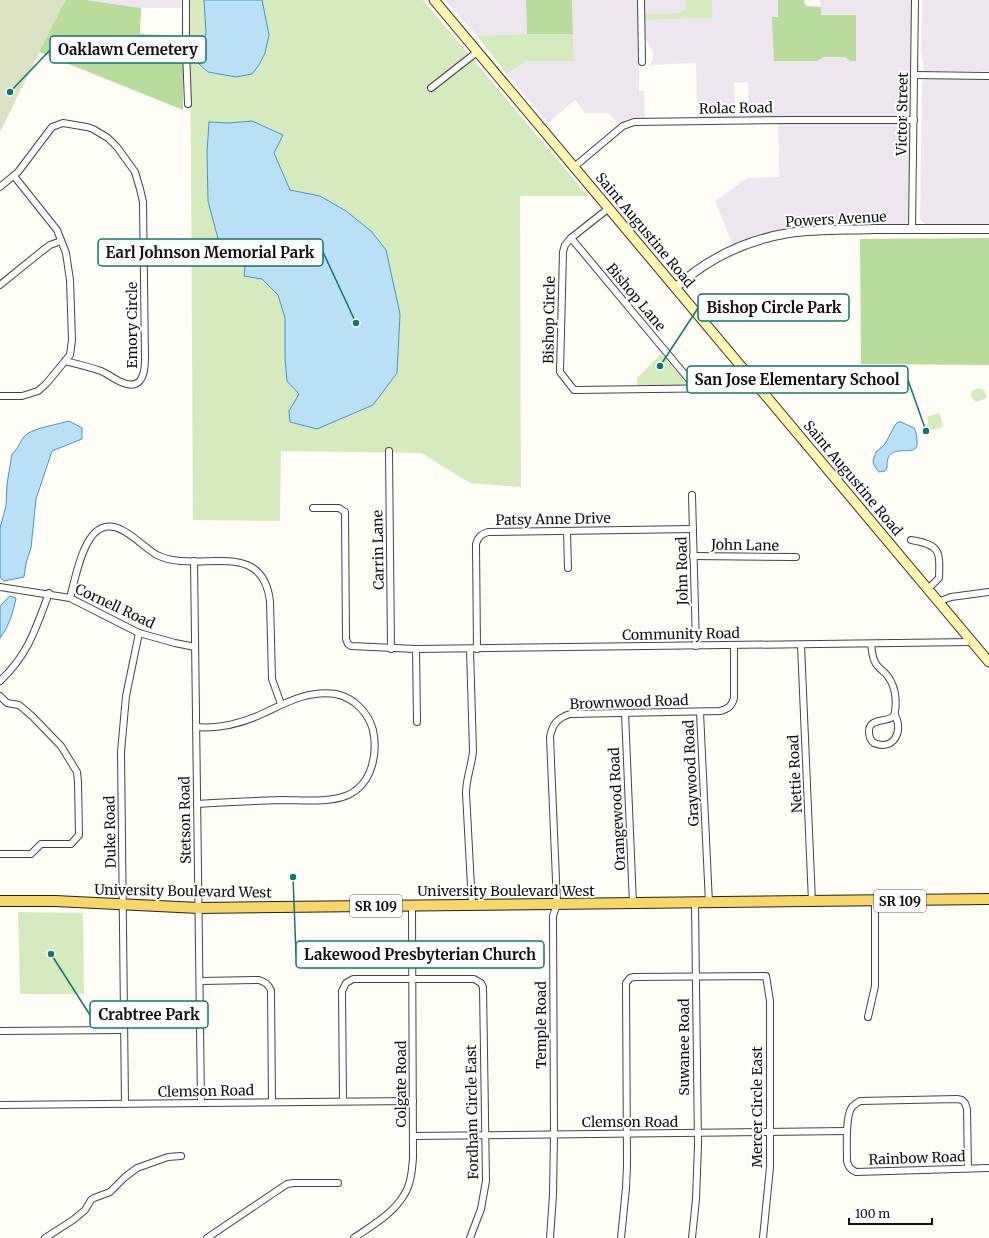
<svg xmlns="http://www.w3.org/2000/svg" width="989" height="1238" font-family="Merriweather,serif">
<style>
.industrial{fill:#eee6ef}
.green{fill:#d5ebbd}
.forest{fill:#b9dc9c}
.cemetery{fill:#d9e3c4}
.water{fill:#b9e0f7;stroke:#3f96cf}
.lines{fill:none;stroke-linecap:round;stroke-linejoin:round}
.minor-casing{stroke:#444;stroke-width:8}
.tertiary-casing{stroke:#444;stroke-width:10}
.secondary-casing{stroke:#333;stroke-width:11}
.primary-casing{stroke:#222;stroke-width:12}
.minor{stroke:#fff;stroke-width:6}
.tertiary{stroke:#fff;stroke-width:8}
.secondary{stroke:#fff6b0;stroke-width:9}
.primary{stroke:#f9d66b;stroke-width:10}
.labels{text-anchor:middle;stroke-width:4;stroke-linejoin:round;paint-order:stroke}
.shield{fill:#fff;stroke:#585858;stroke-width:1}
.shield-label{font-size:13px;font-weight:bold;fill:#111}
.street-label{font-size:14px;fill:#111;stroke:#fff}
.leader{fill:none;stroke:#0f766e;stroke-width:1.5}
.callout-dot{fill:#0f766e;stroke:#fff;stroke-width:1.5}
.callout{fill:#fff;stroke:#0f766e;stroke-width:1.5}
.callout-label{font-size:15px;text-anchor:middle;font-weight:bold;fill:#111}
</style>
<rect width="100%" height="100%" fill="#fffdf5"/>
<g class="industrial">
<polygon points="86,0 181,0 181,8 141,8"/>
<polygon points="445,0 526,0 527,34 477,36"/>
<polygon points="572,0 639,0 639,91 644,91 645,118 631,118 618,124 609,113 585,113 575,100 548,123 507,74 526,61 574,61"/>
<polygon points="645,0 686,0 686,10 678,13 645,14"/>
<polygon points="712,0 778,0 778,17 773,17 816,61 824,57 845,57 850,61 821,15 821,0 912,0 911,112 906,116 749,117 748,82 734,83 736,117 697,117 696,63 649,65 653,60 653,52 646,40 644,20 713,18"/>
<polygon points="922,0 989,0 989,71 924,71 921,49"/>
<polygon points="927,79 989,79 989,226 925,225 920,219 922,81"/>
<polygon points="778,123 908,123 911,127 908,223 900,226 798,229 733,246 715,201 747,178 779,177"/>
</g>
<g class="green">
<polygon points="190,0 423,0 588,196 520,196 521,487 470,483 421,453 281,451 280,521 193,520"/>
<polygon points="686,0 712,0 713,18 644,20 645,14 678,13 685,10"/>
<polygon points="527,34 573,34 574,61 526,61 507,74 477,36"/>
<polygon points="661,354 688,385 637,386 637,378"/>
<polygon points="980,388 985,391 987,397 985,399 976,402 972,398 971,392 973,390"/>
<polygon points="937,413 940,414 943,425 941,428 931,430 928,425 927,417"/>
<polygon points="18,912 83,913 84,994 20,994"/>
</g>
<g class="forest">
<polygon points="65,0 86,0 141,8 140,34 183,36 183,110 39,52"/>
<polygon points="526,0 572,0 573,34 527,34"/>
<polygon points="778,0 804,0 806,6 821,7 821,15 856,15 856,61 850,61 845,57 824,57 817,61 774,61 772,17 778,17"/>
<polygon points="989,238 989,365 861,364 860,239"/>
</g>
<polygon class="cemetery" points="0,0 65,0 0,132"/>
<g class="water">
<polygon points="204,0 262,0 269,35 265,53 259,65 252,74 236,77 208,72 199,64 206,33"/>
<polygon points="252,121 283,135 274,153 290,190 320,196 346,211 371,231 386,250 400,314 397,373 373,405 317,429 290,422 289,411 299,394 287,381 285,358 285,318 278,295 262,279 244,276 246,256 221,250 208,201 207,152 209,122 229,123"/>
<path d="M69 421 82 428V439L52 451 36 499 31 548 26 563 24 577 4 581 0 577V528L6 506 7 484 12 454C19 449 20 439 27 434 35 428 59 424 69 421Z"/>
<path d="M898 422H901L914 428C916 432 917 436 917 441 920 462 885 437 887 468L885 471 879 472 874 465 873 461 876 452 885 444 895 425Z"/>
<path d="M10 596 16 598C13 613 9 626 0 638 0 627 0 617 0 606Z"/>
</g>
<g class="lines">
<g class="minor-casing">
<g id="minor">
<polyline points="186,0 186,50 188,104"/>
<polyline points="641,0 642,62"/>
<polyline points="914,75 989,76"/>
<polyline points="431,88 477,52"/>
<polyline points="574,167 623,126 634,122 789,120 914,120"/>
<path d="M0 187 18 172 52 127 63 123 87 127 93 129 108 138 117 147 135 172 140 189 143 202 145 359C145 375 141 391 121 382 114 379 108 374 101 371 90 367 77 364 65 361"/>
<polyline points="609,208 571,238 565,245 563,252 560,372 574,390 732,388 750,377"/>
<polyline points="912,229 915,0"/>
<polyline points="571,238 697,389"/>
<polyline points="0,285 42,251 50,245 61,241"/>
<polyline points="0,396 22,396 38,391 46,384 65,361 70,355 72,340 70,280 66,253 57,230 14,176"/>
<polyline points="389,451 391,649"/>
<polyline points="692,495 696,646"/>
<polyline points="313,508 339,508 345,512 346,639 348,644 351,646 416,649 972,642"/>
<polyline points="567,531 568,568"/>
<path d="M911 540C940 545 940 550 939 578L928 589"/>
<polyline points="693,556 796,557"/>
<polyline points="194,561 201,1103"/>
<polyline points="0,587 70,598 139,633 175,643 195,647"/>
<path d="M70 598C75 579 83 535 102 528 121 520 142 547 157 555 197 575 262 536 270 601L272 679 281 704"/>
<polyline points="938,602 951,597 989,592"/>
<path d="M871 644C872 650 872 657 875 662 877 667 882 670 885 673 895 683 897 699 895 712 894 725 868 715 869 732 869 736 870 740 874 743 893 751 904 732 895 715"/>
<polyline points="801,645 812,902"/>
<polyline points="416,649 417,722"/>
<path d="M470 649 473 751C472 765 466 778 466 793L472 905"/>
<path d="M477 649 476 544C478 537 481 534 488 532L693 529"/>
<path d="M0 681C28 655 36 628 49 593"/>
<polyline points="0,696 7,703 19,705 32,716 61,746 77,772 78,782 79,835 71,844 41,844 31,854 0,854"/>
<polyline points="700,712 709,903"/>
<polyline points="625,713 633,904"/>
<path d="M196 727C219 729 243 723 264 713 287 702 309 690 336 694 354 698 368 712 373 730 378 754 372 784 348 795 330 803 301 800 282 800 253 801 225 802 197 804"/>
<path d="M200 981 259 980C265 982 268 984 271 990L272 1102"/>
<polyline points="868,1017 875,986 875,901"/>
<polyline points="0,1031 124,1030"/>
<polyline points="343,1101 342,991 346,983 353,979 474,979 481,983 483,987 486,1181 481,1209 470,1238"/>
<polyline points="125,1104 121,752 126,696 139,633"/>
<polyline points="0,1105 413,1101"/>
<polyline points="413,1136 847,1131"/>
<path d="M968 1169 967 1109 965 1103 962 1100 957 1099 860 1101C857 1103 855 1104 852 1107 845 1116 847 1149 847 1161 848 1167 851 1170 856 1172L989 1168"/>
<polyline points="45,1238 73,1220 85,1210 91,1200 94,1198 110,1192 125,1177 137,1168 168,1157 181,1156"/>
<polyline points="207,1238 287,1184 294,1183 338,1183"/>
<path d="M354 1238C371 1226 393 1214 404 1195 411 1184 412 1171 413 1158L412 906"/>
<path d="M550 1238 553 1195 554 1134 553 916 557 904 550 737C552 725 557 718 570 714L720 711C728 709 732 706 734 698V646"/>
<polyline points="621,1238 626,1188 627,1165 626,983 630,978 634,977 766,976 770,1001 770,1167 763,1238"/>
<polyline points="692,1238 696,1199 698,1145 695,903"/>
</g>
</g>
<g class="tertiary-casing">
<path id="tertiary" d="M675 288C707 259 746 240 789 233 816 229 845 230 873 229 912 229 950 229 989 229"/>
</g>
<g class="secondary-casing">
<polyline id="secondary" points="434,0 989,662"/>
</g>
<g class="primary-casing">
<polyline id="primary" points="0,901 55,901 199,908 989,899"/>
</g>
<use href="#minor" class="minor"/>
<use href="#tertiary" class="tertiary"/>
<use href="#secondary" class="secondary"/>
<use href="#primary" class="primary"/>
</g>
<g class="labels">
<g class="shield">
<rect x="874" y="890" width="52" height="22" rx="3"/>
<rect x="350" y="895" width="52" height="22" rx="3"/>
</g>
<g class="shield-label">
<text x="900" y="906">SR 109</text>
<text x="376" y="911">SR 109</text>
</g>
<g class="street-label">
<text transform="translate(736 108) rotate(-1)" y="5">Rolac Road</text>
<text transform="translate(902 114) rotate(-89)" y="5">Victor Street</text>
<text transform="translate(836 219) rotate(-3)" y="5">Powers Avenue</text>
<text transform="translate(645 230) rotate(50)" y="5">Saint Augustine Road</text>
<text transform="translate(636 297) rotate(50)" y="5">Bishop Lane</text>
<text transform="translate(549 320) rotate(-89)" y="5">Bishop Circle</text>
<text transform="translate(132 325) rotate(-90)" y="5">Emory Circle</text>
<text transform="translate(853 478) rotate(50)" y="5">Saint Augustine Road</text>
<text transform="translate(553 519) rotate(-1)" y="5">Patsy Anne Drive</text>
<text transform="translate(745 545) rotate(1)" y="5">John Lane</text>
<text transform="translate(378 550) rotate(-91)" y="5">Carrin Lane</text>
<text transform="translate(682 571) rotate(-91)" y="5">John Road</text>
<text transform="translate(115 606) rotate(25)" y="5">Cornell Road</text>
<text transform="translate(681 634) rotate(-1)" y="5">Community Road</text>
<text transform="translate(629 702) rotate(-2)" y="5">Brownwood Road</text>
<text transform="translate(691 773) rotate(-93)" y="5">Graywood Road</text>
<text transform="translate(795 774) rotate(-93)" y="5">Nettie Road</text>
<text transform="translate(617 809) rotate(-93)" y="5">Orangewood Road</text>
<text transform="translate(185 820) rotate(-91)" y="5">Stetson Road</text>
<text transform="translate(110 832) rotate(-91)" y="5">Duke Road</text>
<text transform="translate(183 891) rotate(1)" y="5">University Boulevard West</text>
<text x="506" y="896">University Boulevard West</text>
<text transform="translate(541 1025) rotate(-90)" y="5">Temple Road</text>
<text transform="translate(684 1047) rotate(-90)" y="5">Suwanee Road</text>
<text transform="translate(401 1084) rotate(-90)" y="5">Colgate Road</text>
<text transform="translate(206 1091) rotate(-1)" y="5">Clemson Road</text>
<text transform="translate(757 1107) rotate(-90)" y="5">Mercer Circle East</text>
<text transform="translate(472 1112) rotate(-91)" y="5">Fordham Circle East</text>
<text x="630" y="1127">Clemson Road</text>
<text transform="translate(917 1158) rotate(-2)" y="5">Rainbow Road</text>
</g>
</g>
<path class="leader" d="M10 92L50 50M356 323L323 252M660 366L698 308M926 431L908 380M293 877L296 955M51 954L90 1015"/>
<g class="callout-dot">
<circle cx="10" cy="92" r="4"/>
<circle cx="356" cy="323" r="4"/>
<circle cx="660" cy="366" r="4"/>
<circle cx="926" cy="431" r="4"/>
<circle cx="293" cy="877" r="4"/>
<circle cx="51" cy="954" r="4"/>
</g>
<g class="callout">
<rect x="50" y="36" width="156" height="27" rx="4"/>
<rect x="98" y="239" width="225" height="27" rx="4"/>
<rect x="698" y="294" width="151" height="27" rx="4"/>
<rect x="687" y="366" width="221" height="27" rx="4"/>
<rect x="296" y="941" width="248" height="27" rx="4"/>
<rect x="90" y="1001" width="118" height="27" rx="4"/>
</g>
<g class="callout-label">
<text x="128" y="55">Oaklawn Cemetery</text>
<text x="210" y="258">Earl Johnson Memorial Park</text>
<text x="774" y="313">Bishop Circle Park</text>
<text x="797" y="385">San Jose Elementary School</text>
<text x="420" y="960">Lakewood Presbyterian Church</text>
<text x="149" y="1020">Crabtree Park</text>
</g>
<path d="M849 1218v6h83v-6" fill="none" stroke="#111111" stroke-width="2"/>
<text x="855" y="1218" font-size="12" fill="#111111" stroke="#ffffff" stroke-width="3" paint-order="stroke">100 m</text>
</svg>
